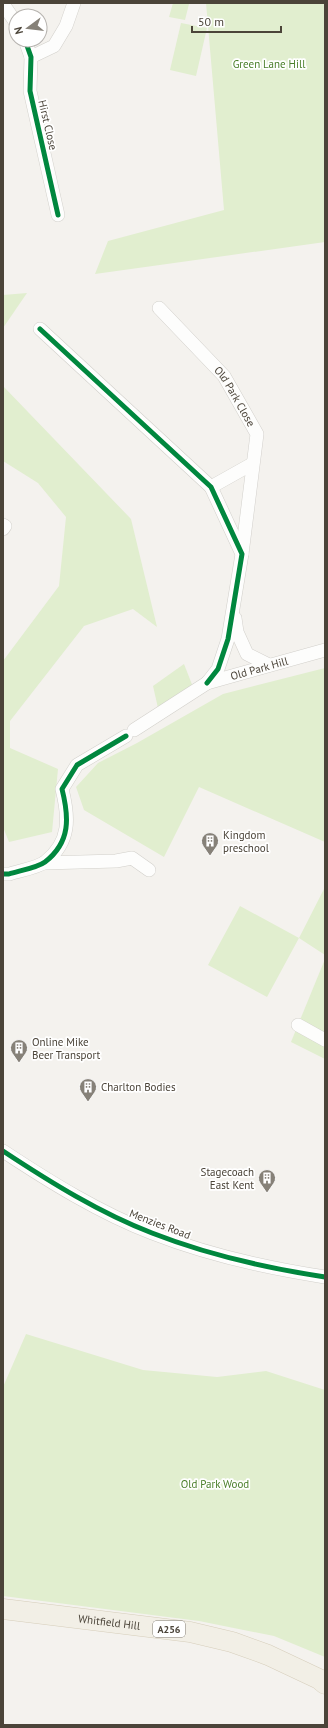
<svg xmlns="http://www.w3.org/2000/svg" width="328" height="1728" font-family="'PT Sans',sans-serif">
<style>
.green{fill:#e1eecf}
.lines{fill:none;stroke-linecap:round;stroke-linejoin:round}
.minor-casing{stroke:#d2d0cb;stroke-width:14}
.primary-casing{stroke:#d6cebb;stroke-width:21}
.minor{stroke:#fdfdfc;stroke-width:13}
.primary{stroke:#f2efe6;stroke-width:20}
.cycleway-casing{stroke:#fff;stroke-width:8}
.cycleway{stroke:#00873e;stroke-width:5}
.labels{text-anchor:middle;stroke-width:3.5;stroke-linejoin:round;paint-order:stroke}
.shield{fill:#fff;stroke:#817c74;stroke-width:1}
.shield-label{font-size:10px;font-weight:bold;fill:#4b4439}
.park-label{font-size:11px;fill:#4a7f2a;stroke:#fff}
.street-label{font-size:11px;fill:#4b4439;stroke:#fff}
.poi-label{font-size:11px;fill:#4b4439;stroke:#fff;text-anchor:start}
</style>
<rect width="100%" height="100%" fill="#f4f2ee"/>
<g class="green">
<polygon points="173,3 189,4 185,20 169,17"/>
<polygon points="206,3 325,3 325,242 95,274 108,241 224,210"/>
<polygon points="181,23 207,28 196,76 170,70"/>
<polygon points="27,293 3,328 3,295"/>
<polygon points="3,386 131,519 157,627 133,609 84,626 10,721 10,748 58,769 52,832 9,842 3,827 3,661 59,586 66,517 38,483 3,461"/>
<polygon points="184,664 193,687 158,708 153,686"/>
<polygon points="325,668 325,842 199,787 164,857 84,810 76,787 98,763 137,743 223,694"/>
<polygon points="325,887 325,955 299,938 267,997 208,965 240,906 299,938"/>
<polygon points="325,959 325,1059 291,1042"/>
<polygon points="26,1334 143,1370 217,1377 266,1371 325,1390 325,1657 274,1636 199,1621 3,1596 3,1387"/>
</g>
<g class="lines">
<g class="minor-casing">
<g id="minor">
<polyline points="3,4 16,23"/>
<polyline points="25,40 31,57 30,91 58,215"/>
<polyline points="31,57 54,46 66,26 74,3"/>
<path id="s1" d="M159 308 224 376 257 434 242 554"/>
<polyline points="40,329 211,487 242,554 228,639 218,669 207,683"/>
<polyline points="211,487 252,464"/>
<polyline points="3,525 5,526 3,529"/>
<polyline points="235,618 237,632 247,654 269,665"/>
<path id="s2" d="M134 730 207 683 325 650"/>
<polyline points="44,863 116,861 132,858 149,870"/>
<path d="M3 874H9C18 871 37 868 45 862 71 842 69 817 62 789L77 765 126 736"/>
<polyline points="298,1025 325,1040"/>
<path d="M3 1151C50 1182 100 1213 152 1233 208 1255 266 1268 325 1277"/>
</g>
</g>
<g class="primary-casing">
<g id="primary">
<path id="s3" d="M3 1609 190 1632 232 1642 268 1655 319 1679 325 1684"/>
</g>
</g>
<use href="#minor" class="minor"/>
<use href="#primary" class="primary"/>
<g class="cycleway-casing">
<g id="cycleway">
<polyline points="25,40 31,57 30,91 58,215"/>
<polyline points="40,329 211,487 242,554 228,639 218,669 207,683"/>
<path d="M3 874H9C18 871 37 868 45 862 71 842 69 817 62 789L77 765 126 736"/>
<path d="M3 1151C50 1182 100 1213 152 1233 208 1255 266 1268 325 1277"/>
</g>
</g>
<use href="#cycleway" class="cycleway"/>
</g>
<defs>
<g id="building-pin" transform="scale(0.9)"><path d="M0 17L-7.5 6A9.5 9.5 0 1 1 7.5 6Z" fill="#868178" stroke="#fff"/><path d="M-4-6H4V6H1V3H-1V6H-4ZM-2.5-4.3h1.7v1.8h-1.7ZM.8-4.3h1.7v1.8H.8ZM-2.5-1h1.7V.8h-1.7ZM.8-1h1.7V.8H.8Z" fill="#fff"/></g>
</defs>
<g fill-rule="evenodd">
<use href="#building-pin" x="210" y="841"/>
<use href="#building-pin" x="19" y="1048"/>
<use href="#building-pin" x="88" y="1087"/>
<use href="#building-pin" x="267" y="1178"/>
</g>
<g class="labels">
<rect class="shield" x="153" y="1621" width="32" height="16" rx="3"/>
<g class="shield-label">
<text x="169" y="1633">A256</text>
</g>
<g class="park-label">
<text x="269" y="68">Green Lane Hill</text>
<text x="215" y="1488">Old Park Wood</text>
</g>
<g class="street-label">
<text transform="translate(48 125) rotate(77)" y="4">Hirst Close</text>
<text dy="4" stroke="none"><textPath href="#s1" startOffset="117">Old Park Close</textPath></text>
<text dy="4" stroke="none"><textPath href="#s2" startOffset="141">Old Park Hill</textPath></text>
<text transform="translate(160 1224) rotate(21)" y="4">Menzies Road</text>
<text dy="4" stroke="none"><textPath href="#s3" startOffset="107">Whitfield Hill</textPath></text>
</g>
<g class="poi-label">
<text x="223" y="839">Kingdom<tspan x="223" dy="13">preschool</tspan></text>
<text x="32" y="1046">Online Mike<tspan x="32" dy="13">Beer Transport</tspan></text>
<text x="101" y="1091">Charlton Bodies</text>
<text x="254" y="1176" text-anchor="end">Stagecoach<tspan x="254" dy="13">East Kent</tspan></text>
</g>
</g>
<rect width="328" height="1728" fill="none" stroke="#4b4439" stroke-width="8"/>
<g transform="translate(28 28) rotate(255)"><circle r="19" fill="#ffffff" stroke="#b7b4b0"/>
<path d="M0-3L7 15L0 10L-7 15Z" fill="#868178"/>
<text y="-6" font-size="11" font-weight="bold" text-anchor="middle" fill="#4b4439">N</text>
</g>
<path d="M192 26v6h89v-6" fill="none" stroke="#4b4439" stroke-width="2"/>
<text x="198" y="26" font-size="12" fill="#4b4439" stroke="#ffffff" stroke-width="3" paint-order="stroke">50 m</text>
</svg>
